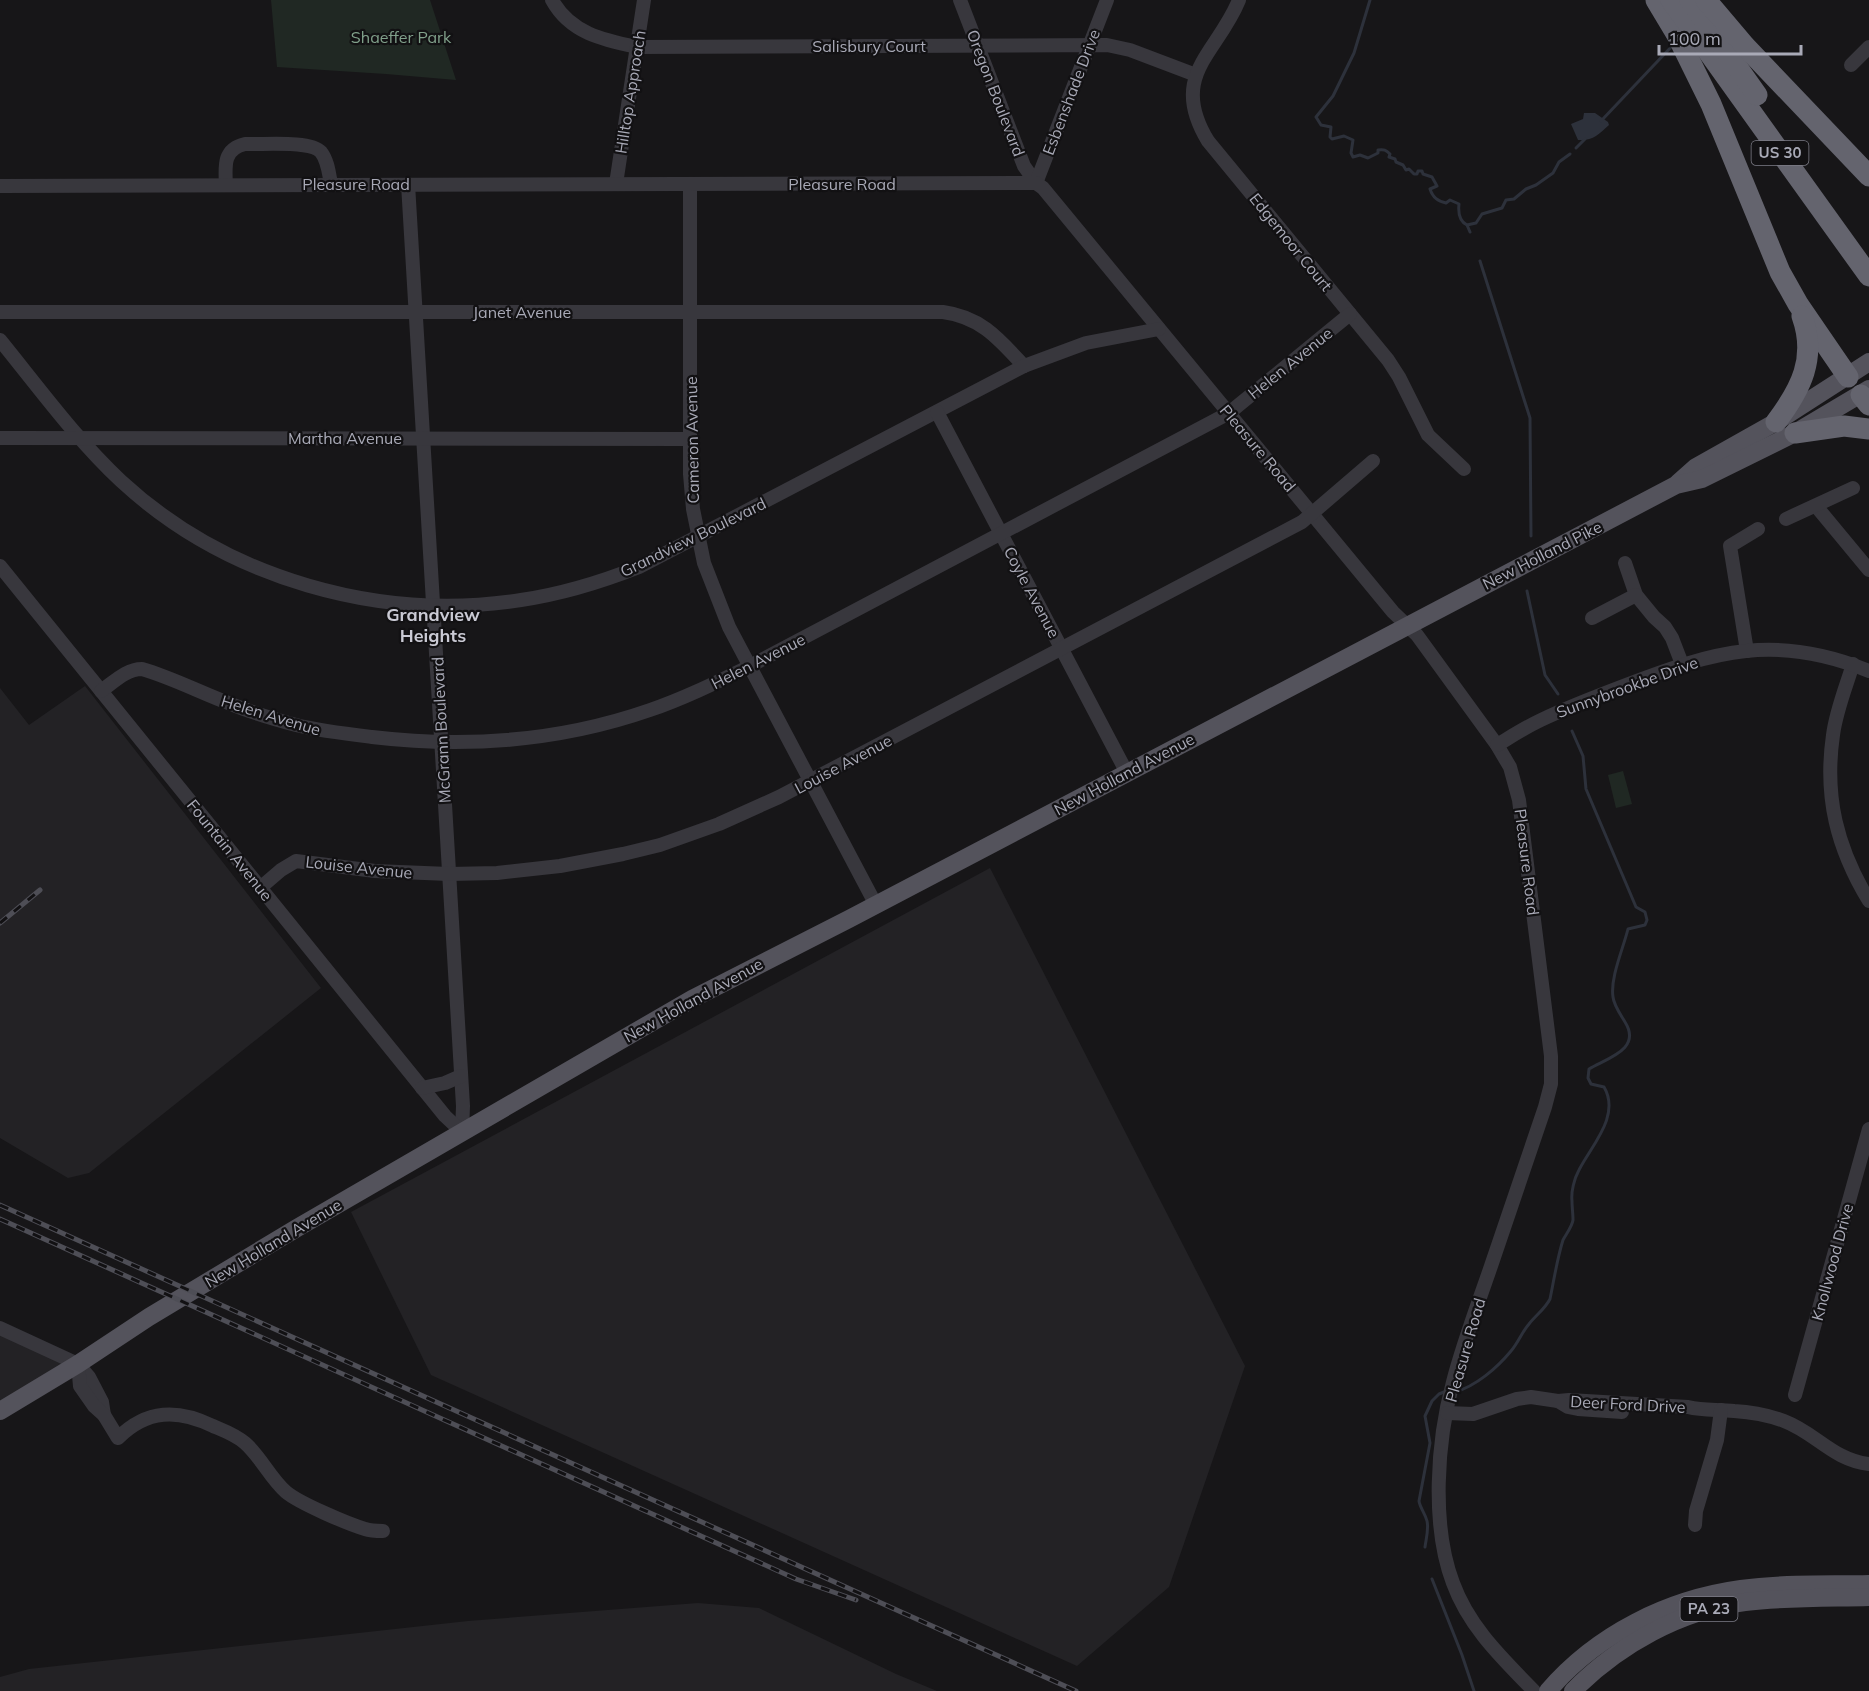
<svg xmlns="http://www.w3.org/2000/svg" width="1869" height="1691" font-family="Mulish,sans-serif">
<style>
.built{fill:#232225}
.green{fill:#202823}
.water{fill:#2d313b}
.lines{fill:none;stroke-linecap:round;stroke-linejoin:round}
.stream{stroke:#2d313b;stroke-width:3}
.minor{stroke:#38373d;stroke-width:14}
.major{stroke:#54535c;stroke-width:18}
.highway{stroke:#64646e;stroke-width:21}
.rail-casing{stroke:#4e4e56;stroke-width:5}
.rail{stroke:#121113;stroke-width:3;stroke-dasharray:9;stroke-linecap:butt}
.labels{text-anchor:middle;stroke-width:4.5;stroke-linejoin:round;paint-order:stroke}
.shield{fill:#121113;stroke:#7c7c86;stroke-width:1.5}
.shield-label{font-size:15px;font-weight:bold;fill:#a9aab7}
.park-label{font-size:16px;fill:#81a18b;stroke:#121113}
.street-label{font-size:16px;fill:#a9aab7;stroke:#121113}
.neighbourhood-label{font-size:18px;font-weight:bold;fill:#cacad4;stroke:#121113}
</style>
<rect width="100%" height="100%" fill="#171618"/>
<g class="built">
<polygon points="85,686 321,988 89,1173 68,1178 0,1138 0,688 29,725"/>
<polygon points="990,868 1245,1366 1169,1587 1077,1666 431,1375 351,1212"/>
<polygon points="0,1328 78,1364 0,1411"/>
<polygon points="698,1603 759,1608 896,1674 937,1691 0,1691 0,1677 29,1669 468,1621"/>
</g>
<g class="green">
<polygon points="271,0 430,0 456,80 386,74 277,67"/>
<polygon points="1623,771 1632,804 1616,808 1608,775"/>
</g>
<path class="water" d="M1584 113H1595L1608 122 1609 125C1598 135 1593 141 1578 140L1571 124 1583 119Z"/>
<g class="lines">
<g class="stream">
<path d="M1370 0 1354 53 1333 96 1316 117 1321 125 1331 127 1330 137 1332 139 1344 136 1353 140 1351 153 1353 157 1360 155 1368 158 1378 153V150C1384 149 1386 150 1390 154L1389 157 1395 159 1396 162 1403 165 1406 170 1409 169 1414 174H1417L1418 171H1422L1423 174 1432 177 1437 186 1430 189C1433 198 1438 201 1446 203L1450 200 1459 204C1458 213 1459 221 1467 225L1470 232"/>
<polyline points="1601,121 1673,45"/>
<polyline points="1576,148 1585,139"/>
<polyline points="1467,225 1476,223 1482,214 1502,208 1506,200 1514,199 1526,189 1536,185 1553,173 1559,162 1570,154"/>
<polyline points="1480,261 1530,418 1531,536"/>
<polyline points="1527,591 1545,675 1558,694"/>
<path d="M1455 1392C1476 1386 1497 1368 1511 1351 1518 1343 1522 1332 1529 1324 1536 1315 1545 1309 1550 1299 1554 1280 1557 1259 1563 1240 1566 1234 1572 1227 1573 1220 1573 1214 1572 1207 1572 1201 1571 1192 1574 1179 1579 1170 1591 1146 1621 1116 1604 1087L1591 1084 1588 1078 1589 1069C1608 1058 1642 1049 1625 1022 1621 1015 1614 1006 1613 997 1610 978 1623 949 1628 929L1645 925 1647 920 1645 912 1636 907 1586 789 1583 756 1572 731"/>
<path d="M1425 1547C1426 1539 1429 1529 1427 1521 1425 1513 1420 1508 1419 1501L1430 1443 1425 1416 1432 1401 1439 1394 1444 1392"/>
<polyline points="1432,1579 1462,1655 1474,1691"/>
</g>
<g class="minor">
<path d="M552 0C570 33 603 40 637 47L1107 45 1130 50 1196 75"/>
<polyline points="960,0 1024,166 1036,183"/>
<path d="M1239 0C1217 54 1168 75 1208 141L1388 360 1399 377 1428 435 1464 469"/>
<polyline points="1851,65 1869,47"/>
<polyline points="1036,183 1107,0"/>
<polyline points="408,184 463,1106 462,1132"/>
<polyline points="616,184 644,0"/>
<polyline points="690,184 690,474 693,509 704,563 729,627 876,905"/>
<path d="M226 185C225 166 223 149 245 144 262 145 310 140 321 152 328 161 329 174 331 184"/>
<path d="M0 186 1036 183 1043 188 1393 612 1417 635 1497 745 1510 767 1519 800 1551 1056V1084L1545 1107C1527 1160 1509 1213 1491 1266 1478 1304 1463 1343 1453 1382 1437 1441 1431 1525 1453 1583 1469 1627 1502 1658 1534 1691"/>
<path d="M0 312H943C981 317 999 339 1024 366"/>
<path d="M0 340C39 388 76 439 121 481 227 579 380 622 521 600 562 594 601 582 639 567L1024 366 1086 343 1159 329"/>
<polyline points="937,412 1127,773"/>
<polyline points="0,438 690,439"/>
<polyline points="1816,506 1869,570"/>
<polyline points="1786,519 1853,488"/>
<polyline points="1625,563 1636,595 1654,617 1665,627 1672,638 1682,664"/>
<polyline points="0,566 445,1116 462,1132"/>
<polyline points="1592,618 1636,595"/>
<polyline points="1747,651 1730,546 1758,529"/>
<path d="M1853 664C1846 687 1836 711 1833 735 1824 797 1837 848 1869 901"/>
<path d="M101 691C114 682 126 669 142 669 173 678 201 693 231 704 252 713 274 719 296 725 321 731 347 734 372 737 465 748 561 741 650 710 685 698 717 682 750 666L1229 413 1350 314"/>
<path d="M1497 745C1512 736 1526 727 1541 720 1568 707 1597 696 1626 685 1715 651 1776 633 1869 671"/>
<polyline points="260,888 281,870 296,861 375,871 449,874 497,873 560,866 623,854 660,845 719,824 779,797 1302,522 1373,461"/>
<polyline points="422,1088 445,1083 461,1076"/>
<polyline points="0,1328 78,1364 89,1377 102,1402 104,1415"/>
<path d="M78 1364 80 1386 94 1406 104 1415 118 1438C147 1409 178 1409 213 1426 225 1431 236 1435 245 1443 261 1457 270 1478 286 1492 299 1503 348 1524 365 1529 371 1531 377 1531 383 1531"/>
<polyline points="1795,1395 1869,1129"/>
<path d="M1558 1401 1569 1400 1688 1407C1704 1411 1719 1409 1734 1411 1751 1412 1768 1415 1784 1421 1816 1433 1833 1460 1869 1464"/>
<polyline points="1447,1413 1473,1414 1517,1399 1531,1397 1558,1401 1568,1407 1578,1409 1622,1412"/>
<polyline points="1695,1525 1696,1511 1717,1440 1721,1410"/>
</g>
<g class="major">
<polyline points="1678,483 1696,467 1776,422 1869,362"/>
<polyline points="0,1411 78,1364 149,1317 297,1228 692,999 849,919 1676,485 1702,479 1795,433 1869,389"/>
<path d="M1548 1691C1597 1634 1668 1599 1741 1589 1783 1583 1827 1585 1869 1584"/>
<path d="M1573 1691C1618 1645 1681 1610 1745 1602 1786 1597 1828 1598 1869 1597"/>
</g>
<g class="highway">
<polyline points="1656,0 1677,35 1711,104 1780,272 1798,304 1848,377"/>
<polyline points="1671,0 1869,276"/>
<polyline points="1690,0 1757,95"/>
<polyline points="1706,0 1745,46 1869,176"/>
<polyline points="1861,395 1869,405"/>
<path d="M1776 422C1801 389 1817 358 1802 316"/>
<polyline points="1795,433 1844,426 1869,429"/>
</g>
<g class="rail-casing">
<g id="rail">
<polyline points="0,923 40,890"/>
<polyline points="0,1205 1076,1691"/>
<polyline points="0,1219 796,1579 856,1600"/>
</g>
</g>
<use href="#rail" class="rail"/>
</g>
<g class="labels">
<g class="shield">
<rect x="1751.5" y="141" width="57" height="24" rx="4.5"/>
<rect x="1680.5" y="1597" width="57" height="24" rx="4.5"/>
</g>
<g class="shield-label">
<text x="1780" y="158">US 30</text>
<text x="1709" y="1614">PA 23</text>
</g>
<g class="park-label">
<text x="401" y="43">Shaeffer Park</text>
</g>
<g class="street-label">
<text x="869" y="52">Salisbury Court</text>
<text transform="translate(630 92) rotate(-81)" y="6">Hilltop Approach</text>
<text transform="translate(1071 92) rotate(-69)" y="6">Esbenshade Drive</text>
<text transform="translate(996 93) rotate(69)" y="6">Oregon Boulevard</text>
<text x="356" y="190">Pleasure Road</text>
<text x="842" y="190">Pleasure Road</text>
<text transform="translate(1291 242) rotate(51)" y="6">Edgemoor Court</text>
<text x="522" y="318">Janet Avenue</text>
<text transform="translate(1290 363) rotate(-39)" y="6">Helen Avenue</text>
<text x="345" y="444">Martha Avenue</text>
<text transform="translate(692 440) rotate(-91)" y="6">Cameron Avenue</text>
<text transform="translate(1258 448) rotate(50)" y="6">Pleasure Road</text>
<text transform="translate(693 537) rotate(-26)" y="6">Grandview Boulevard</text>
<text transform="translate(1542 555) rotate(-27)" y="6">New Holland Pike</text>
<text transform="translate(1032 592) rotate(62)" y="6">Coyle Avenue</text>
<text transform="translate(758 661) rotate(-27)" y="6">Helen Avenue</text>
<text transform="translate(1627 687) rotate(-20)" y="6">Sunnybrookbe Drive</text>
<text transform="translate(271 715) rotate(17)" y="6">Helen Avenue</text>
<text transform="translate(441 730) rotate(-93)" y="6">McGrann Boulevard</text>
<text transform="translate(843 764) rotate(-28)" y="6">Louise Avenue</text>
<text transform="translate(1124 774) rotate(-28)" y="6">New Holland Avenue</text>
<text transform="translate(230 850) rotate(51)" y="6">Fountain Avenue</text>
<text transform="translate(1527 862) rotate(83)" y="6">Pleasure Road</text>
<text transform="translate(359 867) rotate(6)" y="6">Louise Avenue</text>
<text transform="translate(693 1000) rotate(-29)" y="6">New Holland Avenue</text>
<text transform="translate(273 1243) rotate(-31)" y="6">New Holland Avenue</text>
<text transform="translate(1832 1262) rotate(-75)" y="6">Knollwood Drive</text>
<text transform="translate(1465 1350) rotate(-74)" y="6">Pleasure Road</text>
<text transform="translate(1628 1404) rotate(3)" y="6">Deer Ford Drive</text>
</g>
<g class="neighbourhood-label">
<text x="433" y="621">Grandview<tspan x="433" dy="21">Heights</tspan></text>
</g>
</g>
<path d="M1659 45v9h142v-9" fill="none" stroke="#a9aab7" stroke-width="3"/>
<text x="1668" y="45" font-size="18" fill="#a9aab7" stroke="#121113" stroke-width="4.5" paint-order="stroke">100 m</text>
</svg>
